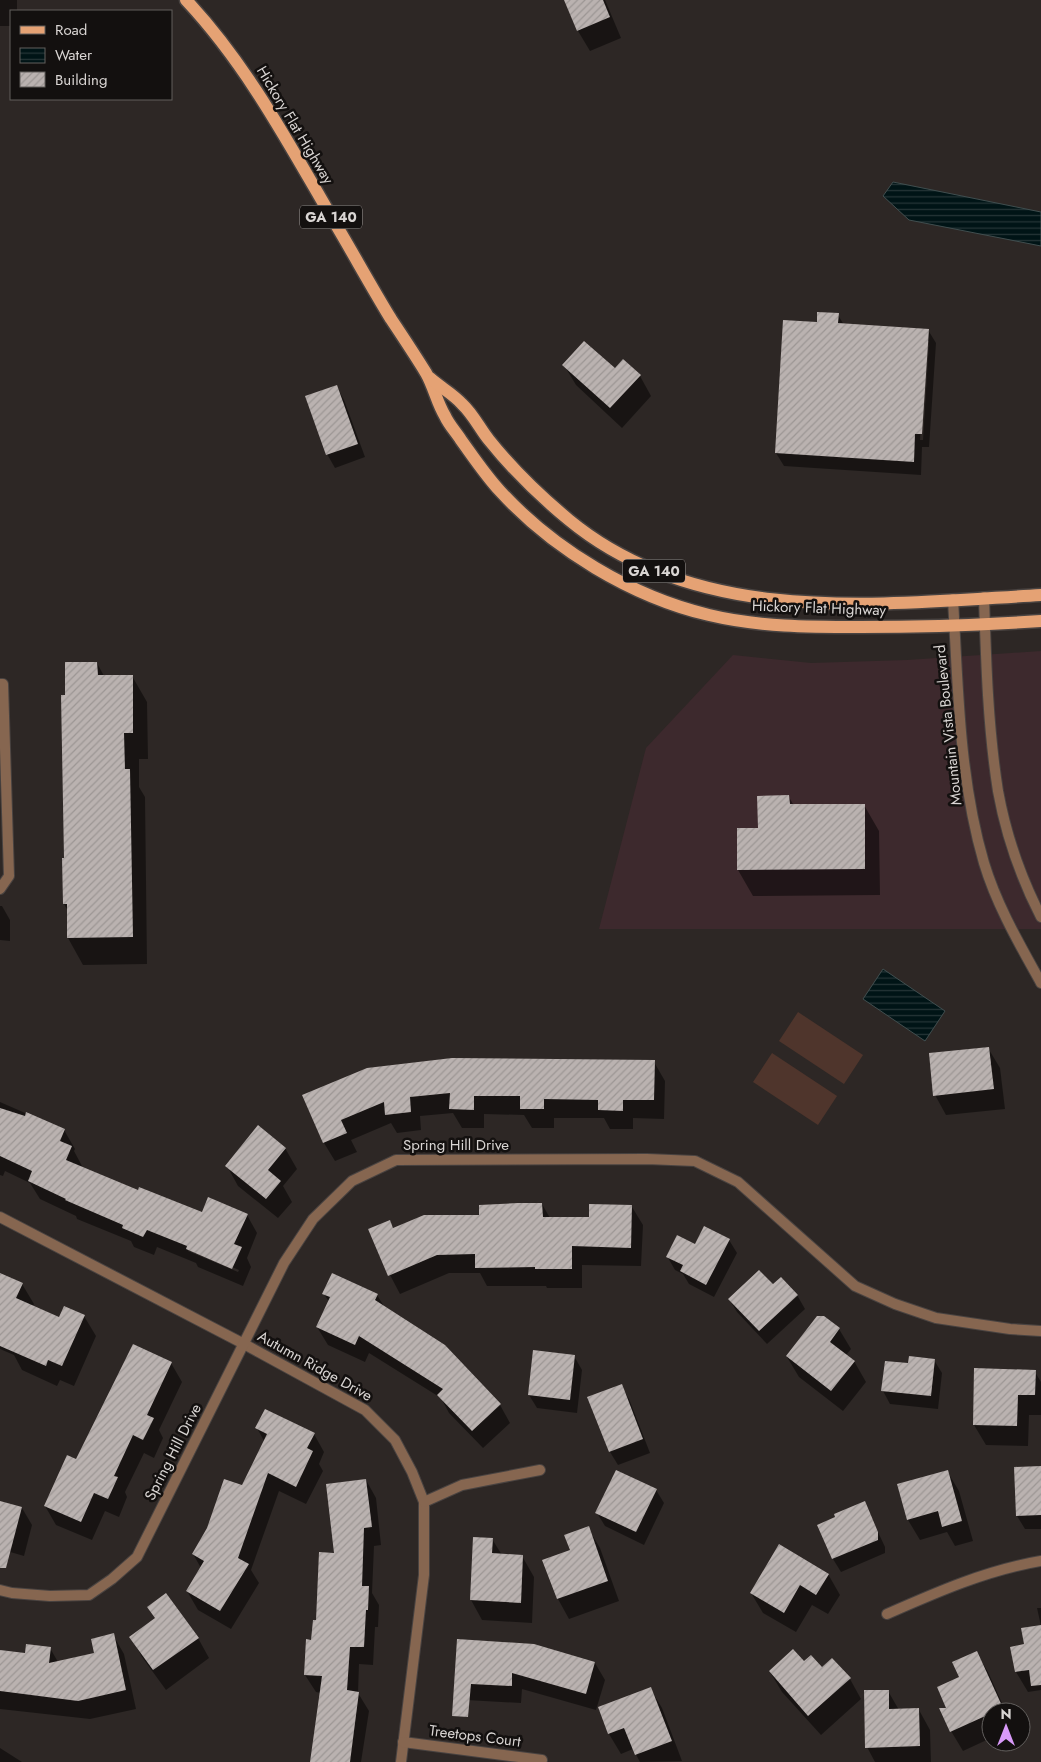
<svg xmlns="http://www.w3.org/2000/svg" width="1041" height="1762" font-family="Jost,sans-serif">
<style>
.commercial{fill:#3d292d}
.pitch{fill:#4f352c}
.water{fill:url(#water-rules);stroke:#414e4f}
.shadow{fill:#0007;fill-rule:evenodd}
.building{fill:url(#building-hatch)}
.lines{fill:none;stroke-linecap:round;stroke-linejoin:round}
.street-casing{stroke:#494341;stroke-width:12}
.primary-casing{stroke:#494341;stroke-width:15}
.street{stroke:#866650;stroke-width:10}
.primary{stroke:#e5a274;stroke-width:12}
.labels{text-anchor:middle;stroke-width:5;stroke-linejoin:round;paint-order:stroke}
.shield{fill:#13100f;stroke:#9e9a98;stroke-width:1}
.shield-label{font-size:14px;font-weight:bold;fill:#d9d5d3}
.street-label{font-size:15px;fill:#d9d5d3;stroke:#13100f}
</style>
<defs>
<pattern id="water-rules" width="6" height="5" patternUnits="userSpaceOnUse" patternTransform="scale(1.25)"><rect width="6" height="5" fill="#001416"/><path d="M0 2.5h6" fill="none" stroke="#253537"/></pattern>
<pattern id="building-hatch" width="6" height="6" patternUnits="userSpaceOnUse" patternTransform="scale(1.25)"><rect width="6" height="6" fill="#bab2b0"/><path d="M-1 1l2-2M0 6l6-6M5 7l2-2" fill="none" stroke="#9c9694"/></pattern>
</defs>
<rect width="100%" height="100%" fill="#2d2725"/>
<polygon class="commercial" points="1041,651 1041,929 599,929 646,748 733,655 811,663 907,660"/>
<g class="pitch">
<polygon points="798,1012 863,1055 844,1084 779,1041"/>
<polygon points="772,1053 837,1096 818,1125 753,1082"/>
</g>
<g class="water">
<polygon points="893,182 1041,212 1041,246 909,220 883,196"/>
<polygon points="883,969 945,1011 925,1041 863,999"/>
</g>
<g class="shadow">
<polygon points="0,0 17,0 17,11 11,11 11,26 0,26"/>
<polygon points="565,0 605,0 621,38 590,51 578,31"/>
<path d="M838 315 844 325 928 330 936 343 929 447H922L921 475 784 466 776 453 818 324ZM927 341H929L923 440H920Z"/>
<polygon points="564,365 615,370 640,376 651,396 622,428 576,385"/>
<polygon points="337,387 344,400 365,457 335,468 327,454"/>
<polygon points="97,663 104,676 132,676 147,702 148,759 139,759 139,787 145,797 147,964 83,965 68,938 68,911 64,904 67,696"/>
<polygon points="789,797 794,806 864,805 879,831 880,895 753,896 738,870 759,829"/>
<polygon points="0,906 2,906 10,920 10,941 0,940"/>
<polygon points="988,1048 1000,1068 1005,1109 946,1115 935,1095"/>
<polygon points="654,1062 665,1081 664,1119 633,1118 633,1129 610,1129 604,1118 554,1118 554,1128 532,1128 524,1115 484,1114 484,1128 462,1128 453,1113 420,1116 421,1130 397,1133 391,1123 351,1140 357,1152 335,1161 324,1143 304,1096"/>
<path d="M0 1102 64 1130 75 1149 74 1151 82 1166 81 1167 139 1191 202 1214 247 1215 257 1233 247 1258 251 1267 243 1286 198 1267 196 1263 157 1247 154 1255 134 1247 131 1241 77 1219 76 1216 40 1199 30 1183 5 1171 3 1176 0 1175ZM188 1248 239 1270 238 1272 188 1251Z"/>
<polygon points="285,1148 297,1169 283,1186 292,1202 278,1218 238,1186 227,1166"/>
<polygon points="542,1204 550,1218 590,1218 632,1207 643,1225 641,1266 582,1265 582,1288 547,1288 546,1286 487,1286 480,1273 449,1273 400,1294 390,1275 389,1221 394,1229"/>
<polygon points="729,1240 737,1253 714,1297 689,1284 683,1274 675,1270 667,1256 695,1245"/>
<polygon points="0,1281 22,1284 34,1304 33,1306 60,1318 84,1316 96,1336 74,1386 60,1380 57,1386 22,1370 14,1355 0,1349"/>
<polygon points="773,1286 797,1295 805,1309 767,1344 737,1312 729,1299"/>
<polygon points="324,1294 377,1295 385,1308 500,1405 510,1423 483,1448 449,1413 441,1398 369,1353 365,1362 328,1345 317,1327 329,1302"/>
<polygon points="824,1317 839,1329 851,1349 846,1355 854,1361 866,1382 843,1411 799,1377 787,1357"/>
<polygon points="574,1356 582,1370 577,1413 537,1408 529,1395"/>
<polygon points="934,1360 942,1373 938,1409 890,1404 883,1391 909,1364"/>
<polygon points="171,1363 182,1382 159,1430 163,1438 154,1458 144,1453 125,1492 127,1497 119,1517 105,1511 92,1540 56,1525 45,1506 77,1460"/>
<polygon points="1035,1372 1041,1382 1041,1415 1029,1415 1028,1446 986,1445 974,1425"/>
<polygon points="621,1386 629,1399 650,1453 618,1465 610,1452 589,1398"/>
<polygon points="257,1428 314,1434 324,1452 319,1464 323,1471 306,1504 279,1491 251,1570 259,1583 231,1629 198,1610 187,1591 201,1568 193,1554 242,1487 264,1441"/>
<polygon points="1041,1467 1041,1529 1025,1529 1017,1516"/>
<polygon points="947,1471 959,1491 973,1541 955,1546 947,1532 920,1540 908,1520 898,1485"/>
<polygon points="366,1480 376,1498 381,1545 374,1546 372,1593 379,1605 378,1627 375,1627 373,1665 359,1664 358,1693 369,1711 361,1762 312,1762 321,1693 316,1692 305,1675 312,1641 336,1554"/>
<polygon points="656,1490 664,1503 644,1545 605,1526 597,1513"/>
<polygon points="0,1502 22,1508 32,1525 24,1556 0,1549"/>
<polygon points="864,1502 885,1547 885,1553 841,1572 833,1559 819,1526"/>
<polygon points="588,1528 600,1548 619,1601 569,1619 558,1599 544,1560 571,1551"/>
<polygon points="474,1538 492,1539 502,1555 522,1556 534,1577 532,1623 482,1620 471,1600"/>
<polygon points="828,1574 840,1595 828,1614 812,1605 796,1632 763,1613 751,1593"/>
<polygon points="149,1607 198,1638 209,1658 166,1690 142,1657 131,1637 156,1619"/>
<polygon points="1037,1608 1041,1608 1041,1690 1028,1692 1016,1672 1012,1648 1026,1645 1041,1626"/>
<polygon points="113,1635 124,1654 136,1709 90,1719 0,1709 0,1651 26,1654 50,1648 58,1662 95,1654"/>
<polygon points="458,1641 595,1663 605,1680 596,1710 522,1689 521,1703 466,1700"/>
<polygon points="976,1652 988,1672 1006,1712 991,1712 991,1738 963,1751 951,1731 948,1709 961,1678"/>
<polygon points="804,1662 850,1679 861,1699 821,1735 782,1692 770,1672"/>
<polygon points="650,1688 662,1708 682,1761 640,1762 633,1749 621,1754 609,1734"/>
<polygon points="888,1691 899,1710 919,1710 930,1730 931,1762 875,1762 867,1747"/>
<polygon points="0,1748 22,1762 0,1762"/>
</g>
<g class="building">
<polygon points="564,0 603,0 610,17 577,31"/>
<polygon points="817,312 839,313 838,323 929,329 922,434 915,434 914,462 775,453 783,320 817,322"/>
<polygon points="584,341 615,368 623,359 641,375 610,408 562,365"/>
<polygon points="337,385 358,444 326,455 305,396"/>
<polygon points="65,662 97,662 98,675 133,675 133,733 124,733 125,769 130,769 133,937 67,938 67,904 63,904 62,858 64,858 61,695 65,695"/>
<polygon points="789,795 790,804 865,804 865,869 737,870 737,828 758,828 757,796"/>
<polygon points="989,1047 994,1089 933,1096 929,1053"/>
<polygon points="452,1058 655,1060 654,1100 623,1100 623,1111 598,1110 598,1100 544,1099 544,1109 520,1109 520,1096 474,1096 474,1110 449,1109 450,1093 410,1097 411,1112 385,1115 384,1102 341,1120 347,1133 323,1143 302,1095 367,1068"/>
<polygon points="0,1108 25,1116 26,1112 65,1129 60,1141 72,1146 66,1160 138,1190 139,1187 202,1212 208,1197 248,1214 234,1244 242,1247 232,1269 186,1249 187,1246 147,1230 143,1237 122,1228 123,1225 65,1200 66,1199 28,1181 32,1171 0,1156"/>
<polygon points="258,1125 286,1148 268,1170 281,1181 266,1199 225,1166"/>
<polygon points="518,1203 542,1203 543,1217 589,1217 589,1204 632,1205 631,1248 572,1246 572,1269 535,1269 535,1267 475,1268 475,1254 437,1255 388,1276 368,1229 390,1220 393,1228 424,1215 479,1215 479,1205"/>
<polygon points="704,1226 730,1239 706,1285 680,1271 683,1265 666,1257 677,1235 695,1244"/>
<polygon points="759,1270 773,1284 781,1277 798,1295 759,1331 728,1299"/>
<polygon points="0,1273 23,1283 16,1298 59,1317 64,1306 85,1315 62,1366 48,1360 46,1366 0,1346"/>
<polygon points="332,1273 378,1294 375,1300 445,1345 501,1404 472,1431 437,1395 443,1389 359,1336 355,1345 316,1327 330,1297 322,1294"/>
<polygon points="817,1316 824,1316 840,1328 830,1342 855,1361 831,1391 786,1356"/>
<polygon points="133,1344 172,1362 147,1415 154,1418 143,1440 133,1435 114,1476 118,1477 108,1499 94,1493 81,1522 44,1506 67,1455 76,1459"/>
<polygon points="533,1350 575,1355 570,1400 528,1395"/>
<polygon points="909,1356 935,1359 931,1396 881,1391 885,1361 908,1363"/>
<polygon points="974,1368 1036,1370 1035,1395 1018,1395 1017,1426 973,1425"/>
<polygon points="622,1384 643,1439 609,1452 587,1397"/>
<polygon points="265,1409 315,1433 307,1448 313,1451 296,1487 268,1473 238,1558 249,1564 220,1611 186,1591 204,1561 192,1554 207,1528 224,1479 242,1485 267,1434 255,1428"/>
<polygon points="1041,1466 1041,1515 1016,1516 1014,1467"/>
<polygon points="616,1470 657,1489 636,1532 595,1513"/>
<polygon points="948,1470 962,1521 942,1527 938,1511 907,1520 897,1484"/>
<polygon points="366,1479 372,1527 364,1528 362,1586 369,1586 368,1610 366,1610 364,1647 350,1647 347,1690 359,1692 350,1762 310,1762 322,1676 304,1675 306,1639 311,1640 313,1620 316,1620 319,1552 334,1553 326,1484"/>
<polygon points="0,1501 22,1507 6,1568 0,1568"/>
<polygon points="865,1501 878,1532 878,1540 832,1559 817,1525 835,1517 834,1514"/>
<polygon points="589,1526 608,1581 557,1599 542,1560 570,1550 564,1535"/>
<polygon points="473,1537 493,1538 492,1553 523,1555 521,1603 470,1600"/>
<polygon points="779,1544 829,1574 816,1595 800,1585 784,1613 750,1593"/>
<polygon points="166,1593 199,1638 153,1670 129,1637 155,1618 147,1607"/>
<polygon points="1041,1625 1041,1685 1031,1686 1029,1670 1015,1672 1010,1647 1024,1644 1021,1628"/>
<polygon points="114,1633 126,1690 78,1701 0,1691 0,1650 25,1653 26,1644 51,1647 49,1663 94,1653 91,1639"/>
<polygon points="457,1639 534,1644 595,1662 586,1694 512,1673 512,1686 471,1684 468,1717 452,1716"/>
<polygon points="793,1649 804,1661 811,1655 822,1667 832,1658 851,1678 808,1716 769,1671"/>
<polygon points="977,1651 1003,1708 950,1732 939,1708 946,1708 937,1687 959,1677 952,1662"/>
<polygon points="651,1687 672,1741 635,1755 624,1728 608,1734 598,1707"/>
<polygon points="864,1690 889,1690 889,1709 919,1708 920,1746 865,1748"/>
</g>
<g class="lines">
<g class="street-casing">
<g id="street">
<path d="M984 597C986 662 988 728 998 791 1006 835 1021 878 1041 917"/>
<path d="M953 599C958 687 959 778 984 863 997 906 1020 945 1041 983"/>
<polyline points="0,684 3,684 9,876 0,889"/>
<polyline points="0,1217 244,1344 365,1410 395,1440 412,1472 424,1502 424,1575 401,1762"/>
<polyline points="424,1502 462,1485 540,1470"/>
<polyline points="0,1590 12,1593 50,1596 89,1595 112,1579 137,1557 284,1263 313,1219 352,1181 396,1160 647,1159 695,1161 738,1182 855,1286 895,1304 936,1318 1010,1329 1041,1331"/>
<path d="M887 1614C937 1592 987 1570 1041 1561"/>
<polyline points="403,1742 542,1760"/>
</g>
</g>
<g class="primary-casing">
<g id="primary">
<path d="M186 0C248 66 290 146 335 223 354 255 372 288 391 319 403 337 415 355 426 373 434 387 437 403 445 416 449 425 456 432 461 440 474 458 486 476 500 491 553 549 632 597 709 615 759 627 809 627 860 627 920 627 981 625 1041 621"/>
<path d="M430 378C440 387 453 394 462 404 473 414 480 429 489 440 513 470 540 496 569 520 700 628 883 604 1041 595"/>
</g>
</g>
<use href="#street" class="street"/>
<use href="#primary" class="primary"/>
</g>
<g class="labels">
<g class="shield">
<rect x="300" y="205.5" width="62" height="23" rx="4"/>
<rect x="623" y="559.5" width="62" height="23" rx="4"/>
</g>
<g class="shield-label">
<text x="331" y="222">GA 140</text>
<text x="654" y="576">GA 140</text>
</g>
<g class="street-label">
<text transform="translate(295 125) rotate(59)" y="5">Hickory Flat Highway</text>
<text transform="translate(819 608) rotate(2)" y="5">Hickory Flat Highway</text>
<text transform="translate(948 725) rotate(-96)" y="5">Mountain Vista Boulevard</text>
<text x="456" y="1150">Spring Hill Drive</text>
<text transform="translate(315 1366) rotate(29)" y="5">Autumn Ridge Drive</text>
<text transform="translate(173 1452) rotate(-63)" y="5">Spring Hill Drive</text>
<text transform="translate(475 1736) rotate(7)" y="5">Treetops Court</text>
</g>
</g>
<rect x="10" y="10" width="162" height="90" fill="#13100f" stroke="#625f5d"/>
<rect x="20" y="26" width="25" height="8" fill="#e5a274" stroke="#625f5d"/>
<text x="55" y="35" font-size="15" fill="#d9d5d3">Road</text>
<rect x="20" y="48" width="25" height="15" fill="url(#water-rules)" stroke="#625f5d"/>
<text x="55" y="60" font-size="15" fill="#d9d5d3">Water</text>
<rect x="20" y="72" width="25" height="15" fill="url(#building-hatch)" stroke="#625f5d"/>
<text x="55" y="85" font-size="15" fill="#d9d5d3">Building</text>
<g transform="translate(1006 1727)"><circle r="24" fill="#13100f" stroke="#625f5d"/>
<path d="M0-4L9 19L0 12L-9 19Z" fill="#d89af8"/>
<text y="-8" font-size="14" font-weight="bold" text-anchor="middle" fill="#d9d5d3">N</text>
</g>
</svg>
